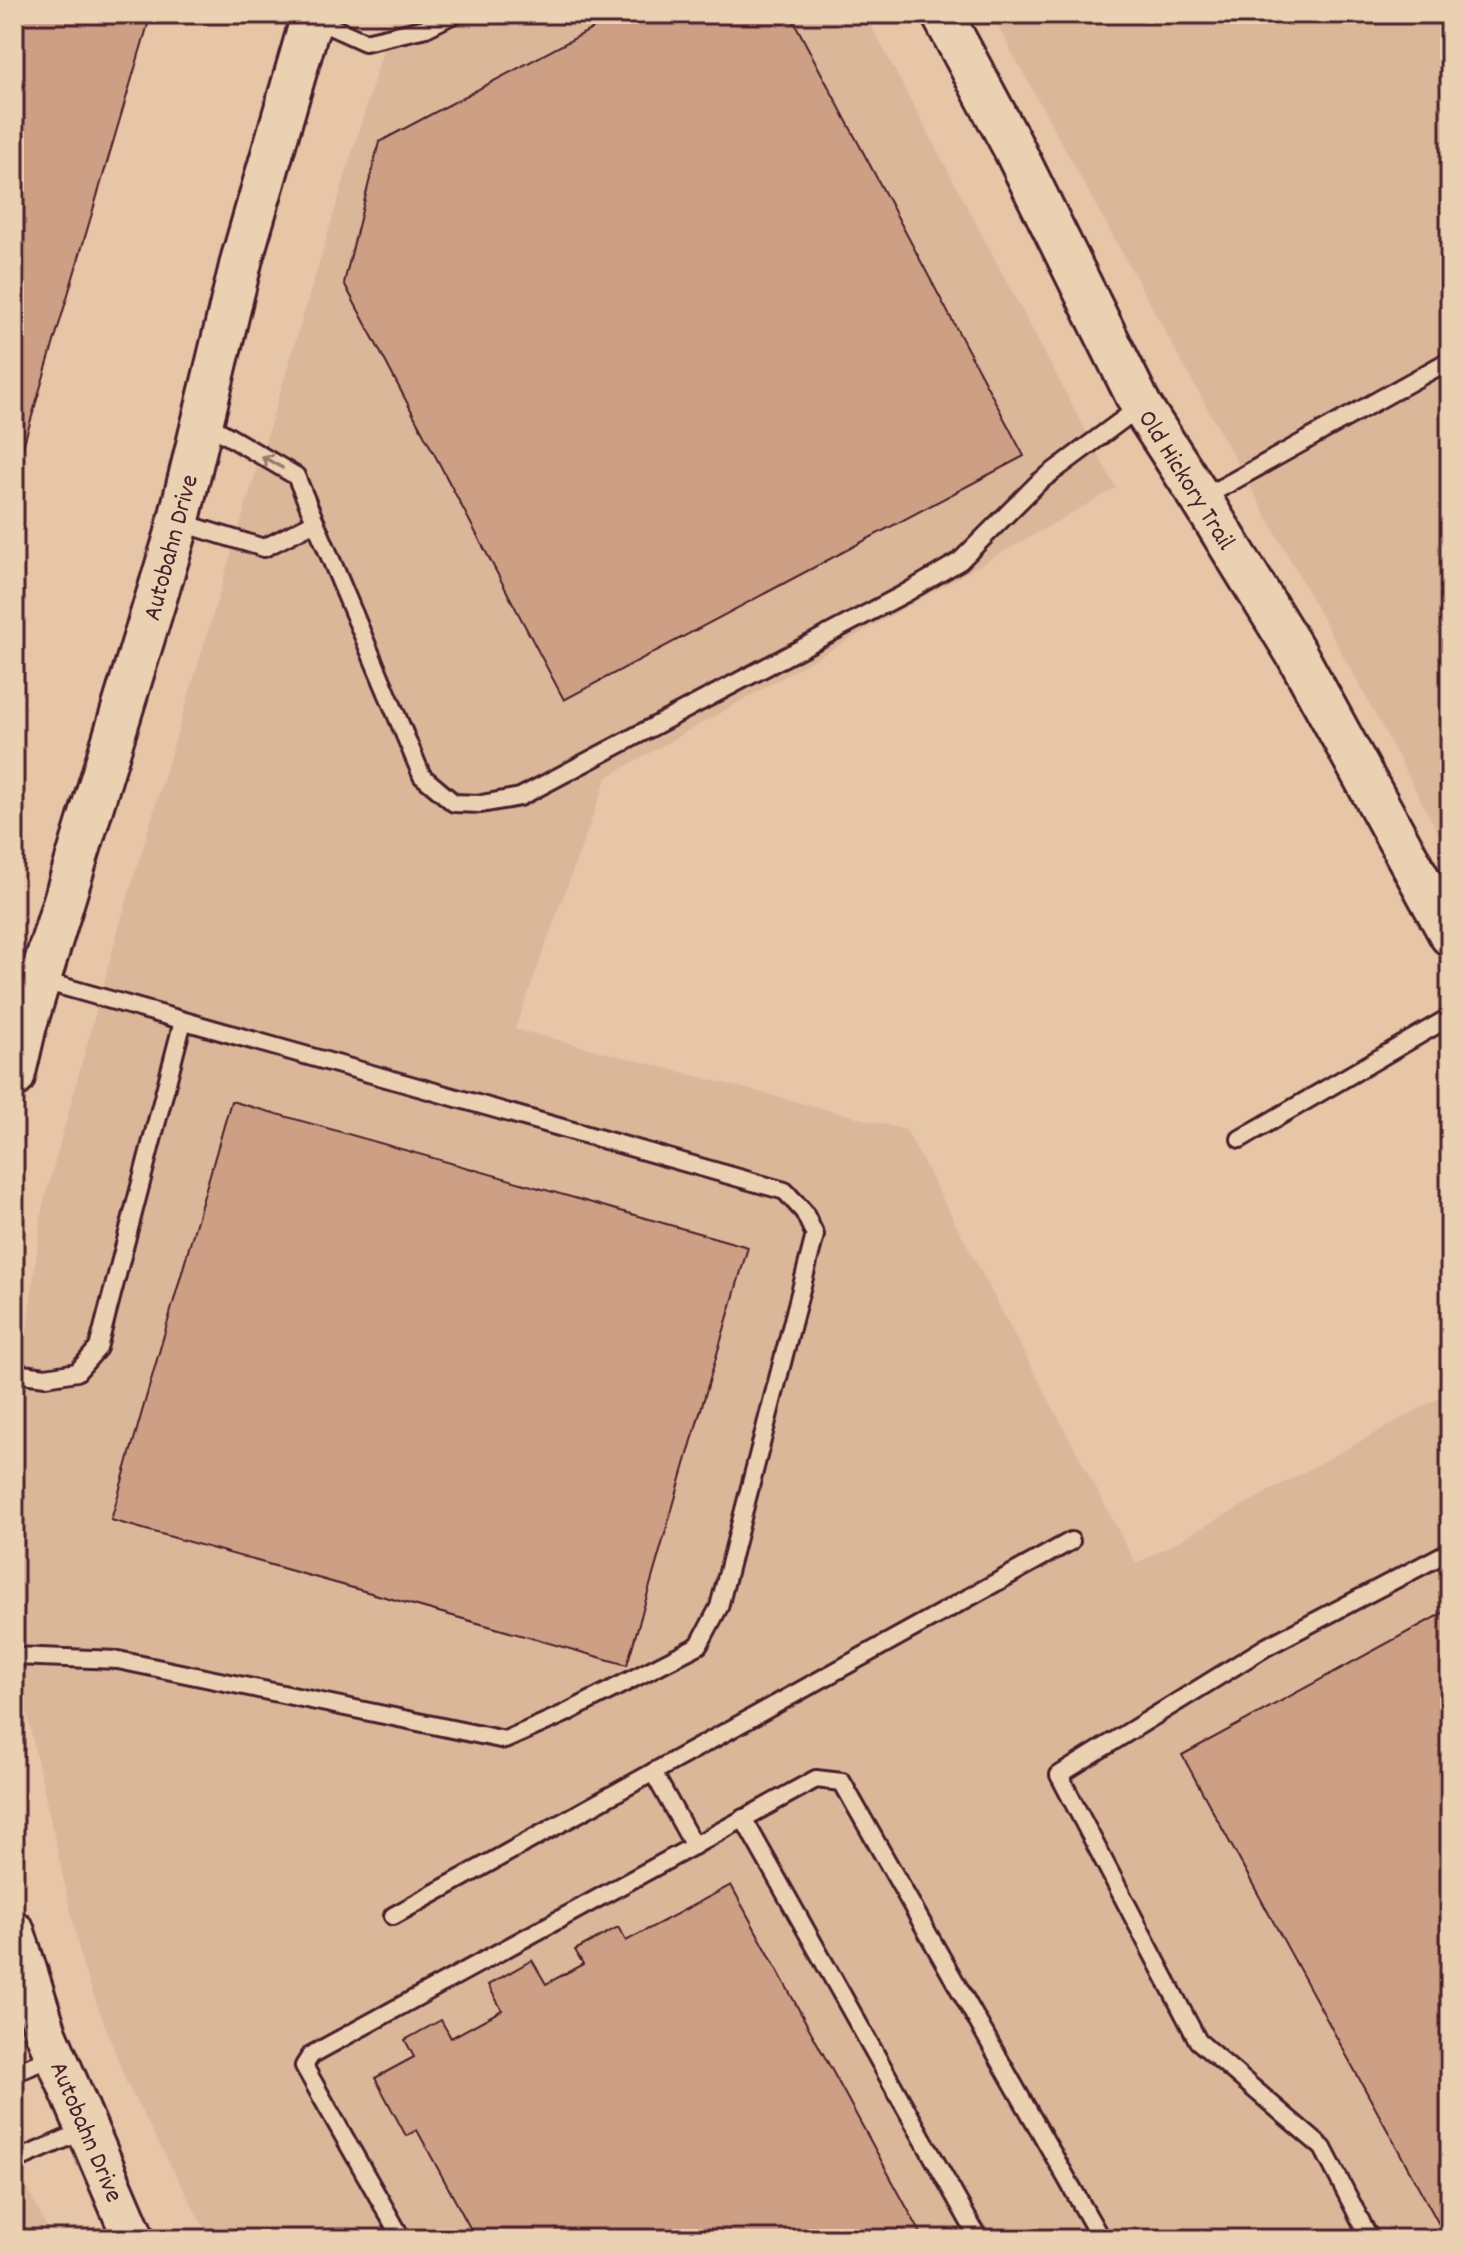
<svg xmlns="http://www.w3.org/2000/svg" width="1464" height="2253" font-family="Dekko,sans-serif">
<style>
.built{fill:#dbb79a}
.building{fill:#cd9f84;stroke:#4a1f2b;stroke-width:2}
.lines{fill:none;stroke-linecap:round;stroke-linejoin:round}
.service-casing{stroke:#4a1f2b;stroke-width:22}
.tertiary-casing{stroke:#4a1f2b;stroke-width:46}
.service{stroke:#ead1b2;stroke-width:16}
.tertiary{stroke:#ead1b2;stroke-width:40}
.oneway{stroke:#9a786e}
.labels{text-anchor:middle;stroke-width:8;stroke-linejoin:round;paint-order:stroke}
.street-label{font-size:26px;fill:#4a1f2b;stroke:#ead1b2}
</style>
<rect width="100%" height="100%" fill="#e6c6a7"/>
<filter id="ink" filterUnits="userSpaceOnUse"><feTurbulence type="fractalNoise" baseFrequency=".0125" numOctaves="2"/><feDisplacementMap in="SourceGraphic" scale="16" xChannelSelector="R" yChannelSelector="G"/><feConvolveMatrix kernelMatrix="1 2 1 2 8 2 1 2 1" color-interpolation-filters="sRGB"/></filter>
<g filter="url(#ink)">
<g class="built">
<polygon points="394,14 865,14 1116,488 607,777 515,1029 906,1130 1136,1564 1450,1392 1450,2239 210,2239 126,2082 83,1967 25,1705 14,1437 42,1209 120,923"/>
<polygon points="991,14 1450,14 1450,855 1386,734"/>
<polygon points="14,2159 52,2239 14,2239"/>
</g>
<g class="building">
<polygon points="14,14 151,14 14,477"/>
<polygon points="620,14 790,14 1024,456 564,700 344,283 379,142"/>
<polygon points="231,1101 748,1247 627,1665 111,1520"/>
<polygon points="1450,1609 1450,2239 1447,2239 1182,1755"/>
<polygon points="731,1885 924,2239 476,2239 417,2130 406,2136 375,2078 414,2057 405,2040 441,2020 451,2038 502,2010 488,1985 532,1960 546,1984 583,1964 575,1950 618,1927 626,1941"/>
</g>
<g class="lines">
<g class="service-casing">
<g id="service">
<polyline points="314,19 365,42 426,28 454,14"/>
<polyline points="204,422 296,476 422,776 454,803 481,804 520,797 904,594 960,561 1039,482 1141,406"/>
<polyline points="1201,499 1450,360"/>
<polyline points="179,522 264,548 315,522"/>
<polyline points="1240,1139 1450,1017"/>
<polyline points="14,1373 46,1377 77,1372 98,1348 183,1021"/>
<polyline points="14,1656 118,1660 505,1740 564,1714 699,1645 719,1607 815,1235 804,1212 785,1191 40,980"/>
<polyline points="653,1772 694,1846"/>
<polyline points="743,1818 979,2239"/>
<polyline points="393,1916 1071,1541"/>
<polyline points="14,2073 55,2056"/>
<polyline points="14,2161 86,2130"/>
<polyline points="14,2235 16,2239"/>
<polyline points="402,2239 304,2066 311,2055 816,1779 842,1782 1101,2239"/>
<polyline points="1370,2239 1323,2148 1198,2041 1059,1775 1266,1647 1450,1551"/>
</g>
</g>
<g class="tertiary-casing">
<g id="tertiary">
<polyline points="942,14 1012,145 1141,406 1201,499 1297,655 1450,935"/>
<polyline points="14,1077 26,1025 175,536 242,258 307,33 315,14"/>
<polyline points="14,1932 46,2033 134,2239"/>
</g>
</g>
<use href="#service" class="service"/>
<use href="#tertiary" class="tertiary"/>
</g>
<defs><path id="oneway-shaft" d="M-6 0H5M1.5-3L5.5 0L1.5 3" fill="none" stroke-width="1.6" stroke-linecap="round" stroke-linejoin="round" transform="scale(2)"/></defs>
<use class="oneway" href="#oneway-shaft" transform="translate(272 462) rotate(-150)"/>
</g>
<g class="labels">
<g class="street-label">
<text transform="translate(1188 479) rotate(58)" y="9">Old Hickory Trail</text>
<text transform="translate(169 547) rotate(-75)" y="9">Autobahn Drive</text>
<text transform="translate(88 2131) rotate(67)" y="9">Autobahn Drive</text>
</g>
</g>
<rect width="1464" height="2253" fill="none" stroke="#ead1b2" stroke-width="48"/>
<rect x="24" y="24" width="1416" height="2205" fill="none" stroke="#4a1f2b" stroke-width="3" filter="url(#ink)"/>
</svg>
